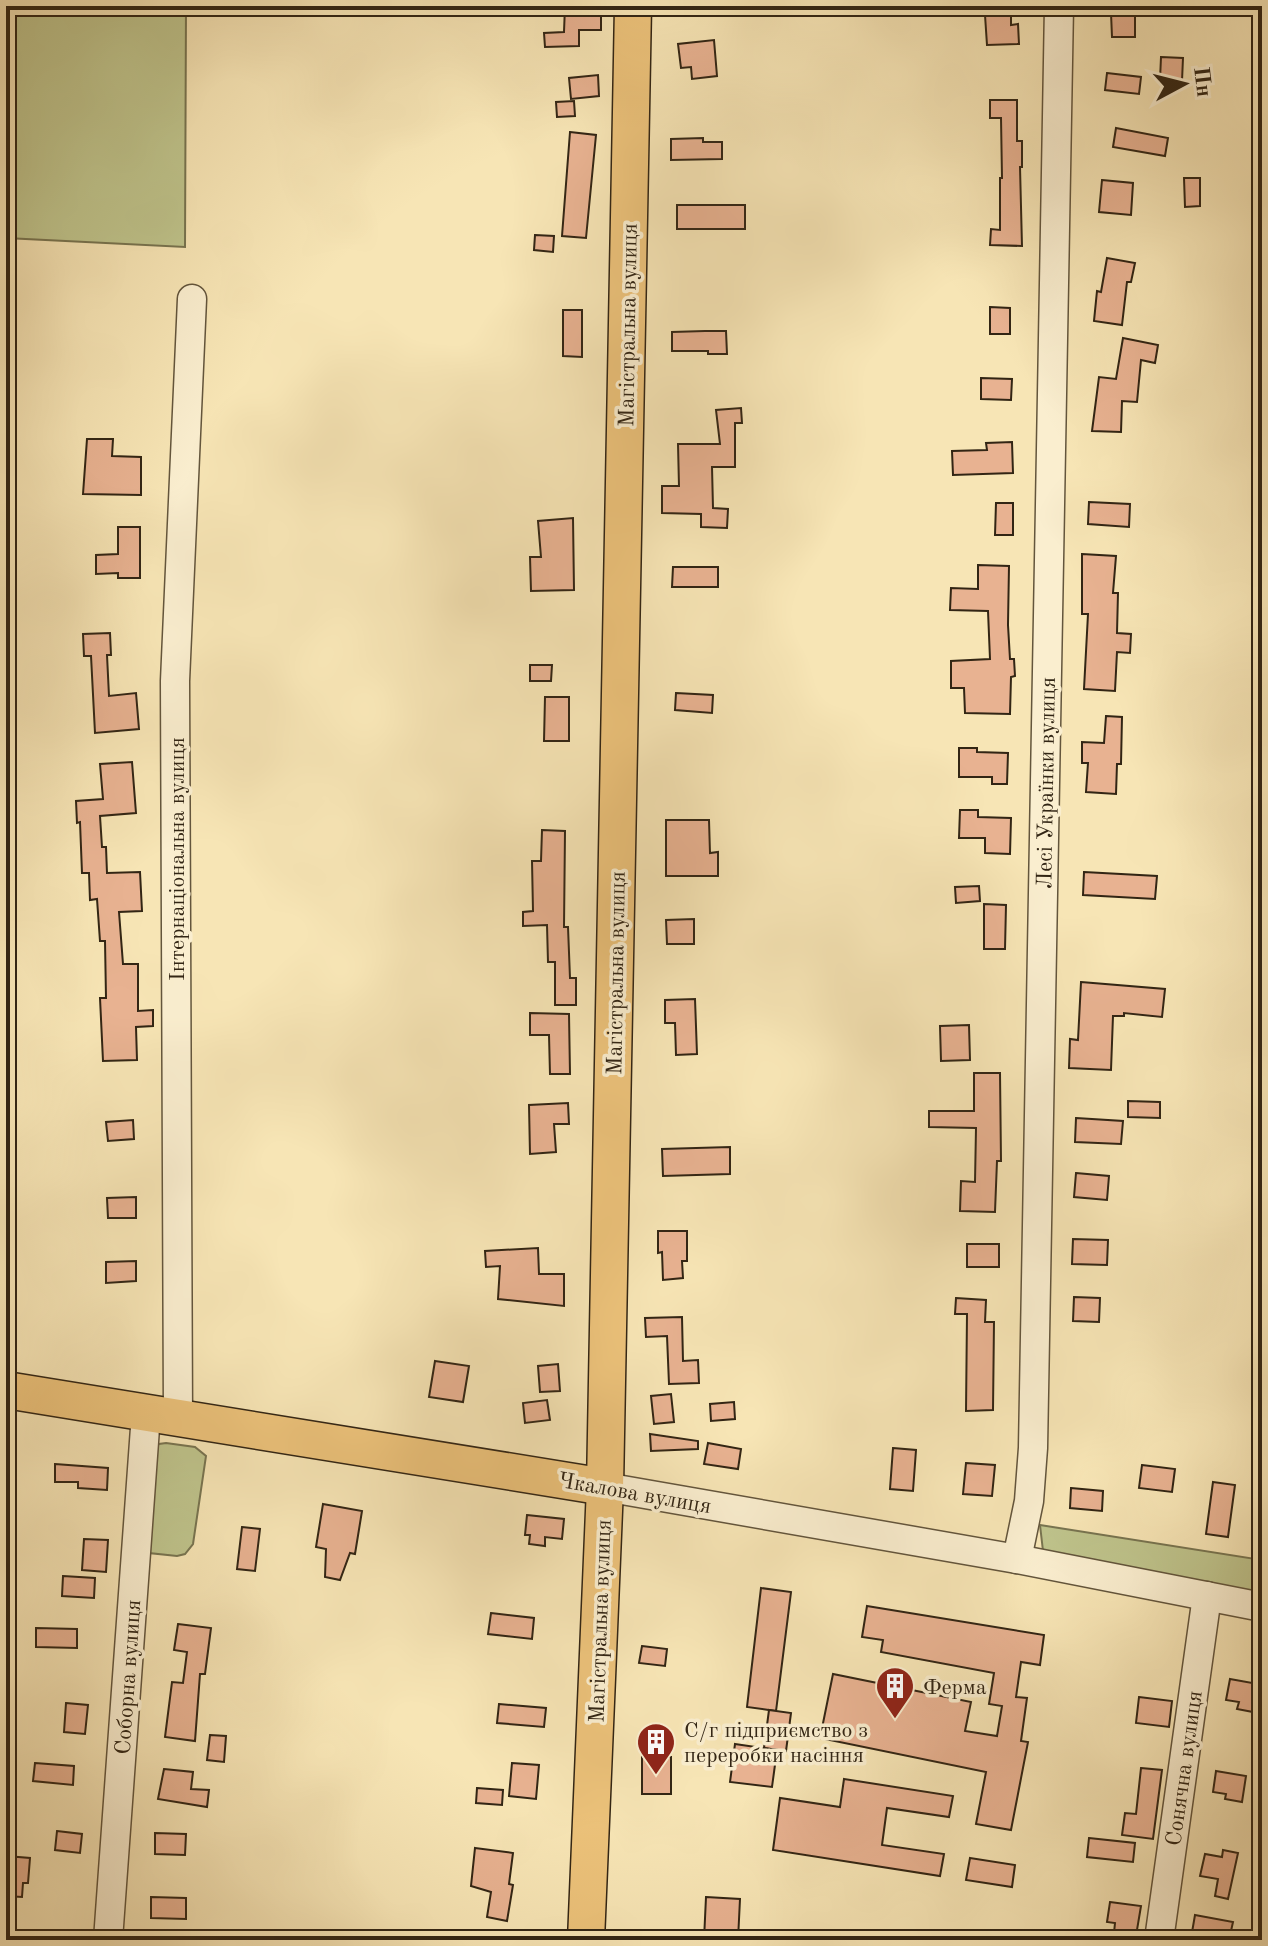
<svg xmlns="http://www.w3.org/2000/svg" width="1268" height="1946" font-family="'Old Standard TT',serif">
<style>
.green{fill:#bfc48c;stroke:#787450;stroke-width:2}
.building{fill:#e8b291;stroke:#322514;stroke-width:2}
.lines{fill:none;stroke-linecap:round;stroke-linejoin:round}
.minor-casing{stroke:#63553c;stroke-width:31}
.major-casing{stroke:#322514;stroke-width:39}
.minor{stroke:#faeecf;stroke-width:28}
.major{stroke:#ecc27a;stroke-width:36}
.labels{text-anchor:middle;stroke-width:7;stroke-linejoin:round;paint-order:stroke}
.street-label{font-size:22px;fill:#322514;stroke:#faeecf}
.poi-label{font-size:22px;fill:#322514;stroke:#faeecf;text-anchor:start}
</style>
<rect width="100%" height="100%" fill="#f7e5b5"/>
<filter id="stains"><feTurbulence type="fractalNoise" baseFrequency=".0025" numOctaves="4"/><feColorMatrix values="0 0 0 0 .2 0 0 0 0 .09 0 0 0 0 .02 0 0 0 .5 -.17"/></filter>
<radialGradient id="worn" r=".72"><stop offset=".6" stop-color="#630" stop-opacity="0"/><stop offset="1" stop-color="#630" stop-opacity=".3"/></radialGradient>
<g class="green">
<polygon points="6,6 186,6 185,247 6,238"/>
<polygon points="166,1443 195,1447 206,1456 193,1544 185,1554 177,1556 149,1553 153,1452 159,1444"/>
<polygon points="1040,1525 1262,1560 1262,1597 1043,1551"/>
</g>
<g class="building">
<polygon points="565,6 601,6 601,30 579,30 579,46 545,47 544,33 564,32"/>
<polygon points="1111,13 1135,13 1135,37 1112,37"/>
<polygon points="1011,14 1011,25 1018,24 1019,44 987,45 985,15"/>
<polygon points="714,40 717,76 692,79 691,67 681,68 678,44"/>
<polygon points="1161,57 1183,58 1182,81 1160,80"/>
<polygon points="1107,73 1141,77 1139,94 1105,90"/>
<polygon points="598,75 599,96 571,99 569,78"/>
<polygon points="990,100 1017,100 1017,141 1022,141 1022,167 1020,167 1022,246 990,245 991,229 1000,230 1000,178 1002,178 1001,118 990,118"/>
<polygon points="574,101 575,116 557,117 556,102"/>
<polygon points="1116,128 1168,138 1165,156 1113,147"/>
<polygon points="570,132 596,135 586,238 562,236"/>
<polygon points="703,138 703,142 722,142 722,159 671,160 671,139"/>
<polygon points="1184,178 1200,178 1200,206 1185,207"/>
<polygon points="1102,180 1133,183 1131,215 1099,212"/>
<rect x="677" y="205" width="68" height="24"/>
<polygon points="535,235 554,236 553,252 534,250"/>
<polygon points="1107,258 1135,263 1131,282 1127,282 1122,325 1094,321 1097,291 1101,292"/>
<polygon points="990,307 1010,308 1010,334 990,334"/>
<polygon points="563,310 582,310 582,357 563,356"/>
<polygon points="705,331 726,331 727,354 708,354 708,351 672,351 672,332"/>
<polygon points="1123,338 1158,345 1155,363 1141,360 1137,402 1122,401 1121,432 1092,431 1099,377 1116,379"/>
<polygon points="981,378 1012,379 1011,400 981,399"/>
<polygon points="741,408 742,423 735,423 735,467 712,467 713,508 728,509 727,528 701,527 701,514 662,513 662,486 679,486 678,444 720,444 716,410"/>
<polygon points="87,439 113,439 112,456 141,457 141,495 83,494"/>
<polygon points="1012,442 1013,473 953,475 952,451 987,450 986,443"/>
<polygon points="1089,502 1130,504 1129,527 1088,524"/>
<polygon points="996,503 1013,503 1013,535 995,535"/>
<polygon points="573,518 574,590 531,591 530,557 541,557 538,521"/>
<polygon points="118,527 140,527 140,578 118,578 118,573 96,574 96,555 118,554"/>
<polygon points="1082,554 1116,556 1113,593 1118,593 1117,633 1131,634 1130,653 1117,652 1115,691 1084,689 1088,614 1082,614"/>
<polygon points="978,565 1009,566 1008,625 1010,659 1014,659 1015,676 1011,677 1010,714 965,713 964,688 951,688 951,661 990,659 988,611 950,610 951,588 978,589"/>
<polygon points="673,567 718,567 718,587 672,587"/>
<polygon points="110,633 111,655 107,655 109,696 136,693 139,729 95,733 91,656 84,656 83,634"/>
<polygon points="530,665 552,665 551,681 530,681"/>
<polygon points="676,693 713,695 712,713 675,710"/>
<polygon points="545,697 569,697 569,741 544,741"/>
<polygon points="1106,716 1122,717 1121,764 1117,764 1116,794 1086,792 1088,763 1082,763 1082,742 1104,743"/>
<polygon points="959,748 977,748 977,752 1008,753 1007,784 992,784 992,777 959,777"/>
<polygon points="132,762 136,813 100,816 102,847 106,847 107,873 140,872 142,911 119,912 123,964 138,964 138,1011 153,1010 153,1026 136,1027 137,1060 103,1061 100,998 106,998 105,941 100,941 97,899 90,900 89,873 82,873 80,822 77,823 76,801 103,799 100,764"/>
<polygon points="960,810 978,810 978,817 1011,818 1010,854 985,853 985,838 959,838"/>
<polygon points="666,820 709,820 710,853 718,852 718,876 666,876"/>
<polygon points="542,830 565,831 564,927 568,927 570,978 576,978 576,1005 555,1005 555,962 548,962 547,925 523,926 523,912 533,911 532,861 541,861"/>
<polygon points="1084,872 1157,876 1155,899 1083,895"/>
<polygon points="979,886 980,901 956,903 955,887"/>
<polygon points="984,904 1006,905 1005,949 984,949"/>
<polygon points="694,919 694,944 667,944 666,920"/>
<polygon points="1081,982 1165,989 1162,1017 1124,1013 1124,1016 1113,1016 1111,1070 1069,1068 1070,1039 1078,1040"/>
<polygon points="695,999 697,1054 676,1055 675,1023 665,1023 665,1000"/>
<polygon points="530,1013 569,1014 570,1074 550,1074 549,1035 530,1035"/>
<polygon points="969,1025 970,1060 941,1061 940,1026"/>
<polygon points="974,1073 1000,1073 1001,1161 997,1161 995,1212 960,1211 961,1181 975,1182 976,1128 929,1127 929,1111 974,1111"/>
<polygon points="1128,1101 1160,1102 1160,1118 1128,1117"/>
<polygon points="568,1103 569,1124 554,1124 556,1152 530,1154 529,1105"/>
<polygon points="1076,1118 1123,1121 1121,1144 1075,1142"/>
<polygon points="133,1120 134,1139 108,1141 106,1122"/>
<polygon points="730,1147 730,1174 663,1176 662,1149"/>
<polygon points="1076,1173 1109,1176 1107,1200 1074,1197"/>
<polygon points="136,1197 136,1218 108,1218 107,1198"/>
<polygon points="658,1231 687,1231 687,1261 682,1261 683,1278 663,1280 662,1252 658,1253"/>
<polygon points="1073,1239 1108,1240 1107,1265 1072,1264"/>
<rect x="967" y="1244" width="32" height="23"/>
<polygon points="538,1248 539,1274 564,1274 564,1306 498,1299 500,1266 486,1267 485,1251"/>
<polygon points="136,1261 136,1281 106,1283 106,1262"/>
<polygon points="1074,1297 1100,1298 1099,1322 1073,1321"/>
<polygon points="956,1298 986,1300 985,1322 994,1322 993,1410 966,1411 967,1314 955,1314"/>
<polygon points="682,1317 683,1361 698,1360 699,1383 669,1384 667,1336 646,1337 645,1318"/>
<polygon points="435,1361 469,1366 463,1402 429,1397"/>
<polygon points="558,1364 560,1391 540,1392 538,1366"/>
<polygon points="671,1394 674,1422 654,1424 651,1396"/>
<polygon points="547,1400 550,1420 525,1423 523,1403"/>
<polygon points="734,1402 735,1419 711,1421 710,1404"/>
<polygon points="650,1434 698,1441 698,1449 651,1451"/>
<polygon points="708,1443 741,1449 738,1469 704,1464"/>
<polygon points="893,1448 916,1450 913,1491 890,1489"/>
<polygon points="966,1463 995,1465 992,1496 963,1494"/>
<polygon points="55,1464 108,1468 107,1490 78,1488 78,1482 55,1482"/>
<polygon points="1142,1465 1175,1469 1172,1492 1139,1488"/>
<polygon points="1213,1482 1235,1485 1228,1537 1206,1534"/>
<polygon points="1071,1488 1103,1491 1102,1511 1070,1508"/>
<polygon points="323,1504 362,1511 355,1554 350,1553 340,1580 325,1577 326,1549 316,1547"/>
<polygon points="527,1515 564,1519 562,1539 545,1537 545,1546 529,1544 530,1535 525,1535"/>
<polygon points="242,1527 260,1529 255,1571 237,1569"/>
<polygon points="84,1539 108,1540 106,1572 82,1570"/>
<polygon points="63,1576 95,1578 94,1598 62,1596"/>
<polygon points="761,1588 791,1592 776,1711 747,1707"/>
<polygon points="867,1606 1044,1635 1040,1665 1021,1662 1016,1697 1027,1698 1021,1741 1028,1742 1011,1830 976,1824 986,1772 820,1738 833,1674 971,1702 965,1731 997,1736 1002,1706 989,1704 994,1673 881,1652 883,1640 862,1637"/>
<polygon points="491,1613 534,1618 532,1639 488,1634"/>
<polygon points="178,1624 211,1628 205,1674 200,1674 195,1741 165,1737 172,1682 183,1683 187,1652 174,1650"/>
<polygon points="36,1628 77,1629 77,1648 36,1647"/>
<polygon points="642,1646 667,1649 665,1666 639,1663"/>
<polygon points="1230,1679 1258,1684 1253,1712 1237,1709 1239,1702 1226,1700"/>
<polygon points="1139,1697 1172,1701 1169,1727 1136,1723"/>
<polygon points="66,1703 88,1705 85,1734 64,1732"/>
<polygon points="499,1704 546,1708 544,1727 497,1723"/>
<polygon points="769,1710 791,1713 786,1751 764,1748"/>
<polygon points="210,1735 226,1736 224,1762 207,1760"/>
<polygon points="735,1744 777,1750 772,1787 730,1782"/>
<rect x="642" y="1757" width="29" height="37"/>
<polygon points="35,1763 74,1766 73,1785 33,1781"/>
<polygon points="512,1763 539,1765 536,1799 509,1796"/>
<polygon points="1141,1768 1162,1770 1153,1839 1122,1835 1125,1813 1136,1814"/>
<polygon points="164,1769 193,1772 191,1789 209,1790 207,1807 158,1799"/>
<polygon points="1216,1771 1246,1776 1242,1802 1225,1799 1226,1794 1213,1792"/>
<polygon points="844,1779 953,1796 949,1817 887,1808 882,1845 944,1854 940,1876 773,1850 780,1798 840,1807"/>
<polygon points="477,1788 503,1790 502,1805 476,1803"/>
<polygon points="57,1831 82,1834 80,1853 55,1850"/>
<polygon points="155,1833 186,1834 185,1855 155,1854"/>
<polygon points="1089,1838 1135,1843 1133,1862 1087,1857"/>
<polygon points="475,1848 513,1853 509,1884 513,1885 507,1921 487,1917 491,1892 471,1886"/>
<polygon points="1223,1850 1238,1853 1228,1899 1215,1896 1218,1879 1200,1876 1205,1854 1222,1857"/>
<polygon points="6,1856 30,1858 28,1883 23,1883 22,1897 6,1896"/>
<polygon points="970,1858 1015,1865 1012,1887 966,1880"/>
<polygon points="151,1897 186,1898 186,1919 151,1918"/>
<polygon points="706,1897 740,1899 738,1940 704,1940"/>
<polygon points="1110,1902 1141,1906 1136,1936 1114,1933 1115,1923 1107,1922"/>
<polygon points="1195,1915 1233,1922 1229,1940 1191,1938"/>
</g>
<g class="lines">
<g class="minor-casing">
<g id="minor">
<polyline points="178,1419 175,681 192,299"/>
<polyline points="605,1487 1017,1559 1262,1607"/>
<polyline points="1017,1559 1029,1501 1033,1448 1059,6"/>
<polyline points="108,1940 146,1414"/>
<polyline points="1159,1940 1207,1596"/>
</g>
</g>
<g class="major-casing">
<g id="major">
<polyline points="6,1390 605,1487"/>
<polyline points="586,1940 605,1487 633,6"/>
</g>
</g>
<use href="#minor" class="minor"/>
<use href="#major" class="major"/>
</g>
<defs>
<g id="building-pin" transform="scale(2)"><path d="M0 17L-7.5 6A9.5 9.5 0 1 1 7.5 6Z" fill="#8f2418" stroke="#faeecf"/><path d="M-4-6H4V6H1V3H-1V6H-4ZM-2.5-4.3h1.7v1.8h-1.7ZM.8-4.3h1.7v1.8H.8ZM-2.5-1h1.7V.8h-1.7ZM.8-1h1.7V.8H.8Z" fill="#fff"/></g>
</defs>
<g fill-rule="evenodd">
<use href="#building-pin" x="895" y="1686"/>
<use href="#building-pin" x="656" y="1742"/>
</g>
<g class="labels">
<g class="street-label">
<text transform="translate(627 325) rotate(-89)" y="8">Магістральна вулиця</text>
<text transform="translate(1045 783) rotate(-89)" y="8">Лесі Українки вулиця</text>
<text transform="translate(176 859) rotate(-90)" y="8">Інтернаціональна вулиця</text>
<text transform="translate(615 973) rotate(-89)" y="8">Магістральна вулиця</text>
<text transform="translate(635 1492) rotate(10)" y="8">Чкалова вулиця</text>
<text transform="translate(599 1621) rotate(-88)" y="8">Магістральна вулиця</text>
<text transform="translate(127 1677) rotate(-86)" y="8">Соборна вулиця</text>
<text transform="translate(1183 1768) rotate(-82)" y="8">Сонячна вулиця</text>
</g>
<g class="poi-label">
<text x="923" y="1694">Ферма</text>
<text x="684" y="1737">С/г підприємство з<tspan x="684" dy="25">переробки насіння</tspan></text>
</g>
</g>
<rect width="1268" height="1946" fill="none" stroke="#f7e5b5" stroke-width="32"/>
<rect x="8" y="8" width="1252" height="1930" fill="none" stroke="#322514" stroke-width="4"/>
<rect x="16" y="16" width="1236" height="1914" fill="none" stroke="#322514" stroke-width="2"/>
<g transform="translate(1184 84) rotate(83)" stroke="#faeecf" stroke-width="6" paint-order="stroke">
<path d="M0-6L14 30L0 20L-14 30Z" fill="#322514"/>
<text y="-12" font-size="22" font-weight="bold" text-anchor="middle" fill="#322514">Пн</text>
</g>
<rect width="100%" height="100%" filter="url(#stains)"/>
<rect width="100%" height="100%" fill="url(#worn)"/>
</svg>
